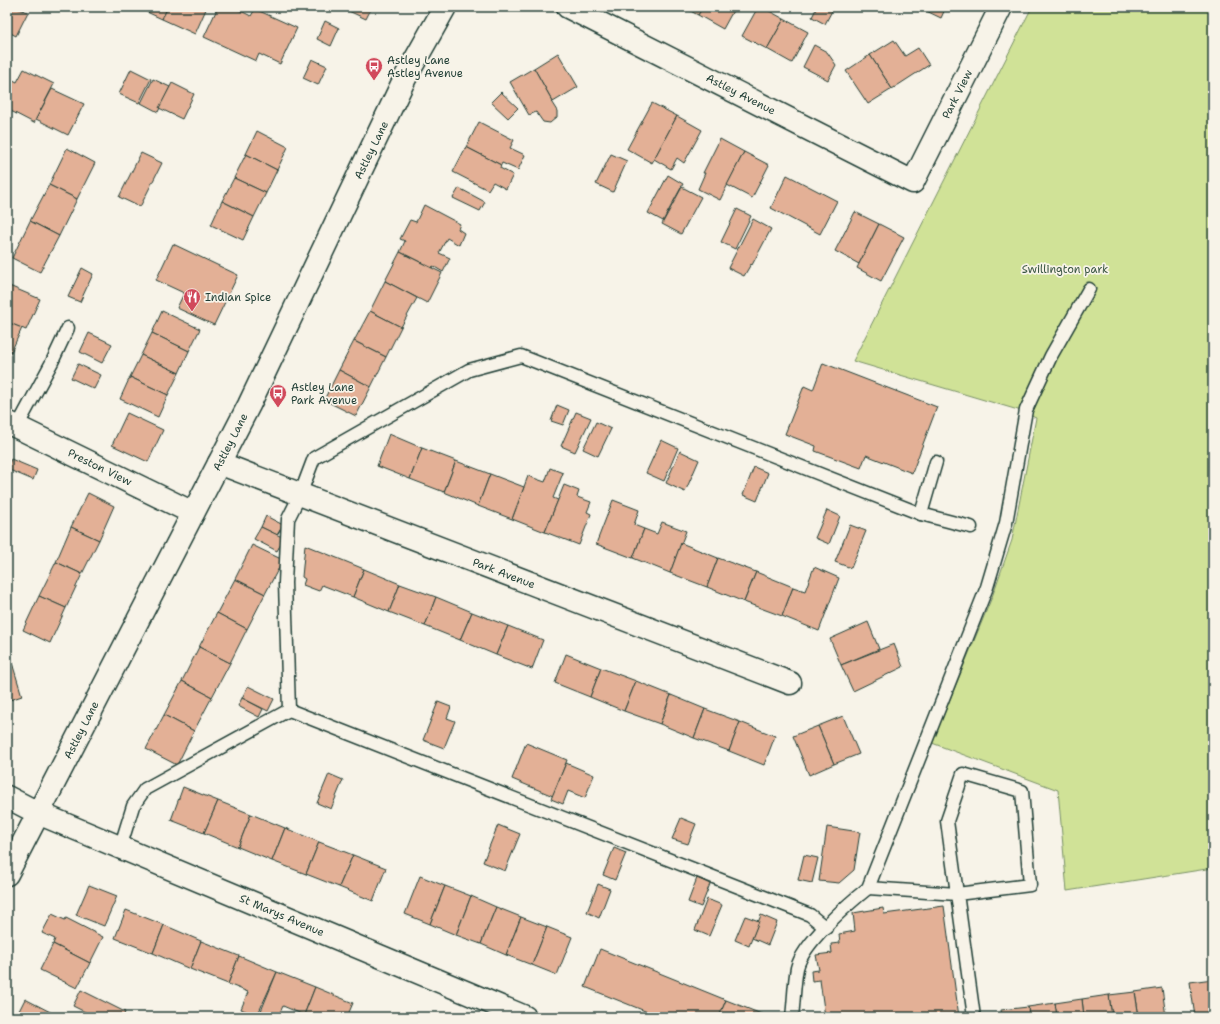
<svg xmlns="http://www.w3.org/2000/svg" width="1220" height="1024" font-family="'Shantell Sans',sans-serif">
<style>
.green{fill:#d0e297;stroke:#789066}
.building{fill:#e3b096;stroke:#1f3d34}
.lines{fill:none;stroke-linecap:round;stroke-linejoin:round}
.service-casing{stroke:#1f3d34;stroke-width:15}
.minor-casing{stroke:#1f3d34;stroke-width:25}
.service{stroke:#f7f3e8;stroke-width:12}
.minor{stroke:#f7f3e8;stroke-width:22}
.labels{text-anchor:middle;stroke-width:3.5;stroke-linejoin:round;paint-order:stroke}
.poi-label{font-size:11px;fill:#1f3d34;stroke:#f7f3e8;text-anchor:start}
.street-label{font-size:11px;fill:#1f3d34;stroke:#f7f3e8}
.park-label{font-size:11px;fill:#3a5643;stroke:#f7f3e8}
</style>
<rect width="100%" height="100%" fill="#f7f3e8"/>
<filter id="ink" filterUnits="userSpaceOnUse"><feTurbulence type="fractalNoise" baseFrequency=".025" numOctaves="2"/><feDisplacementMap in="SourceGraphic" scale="8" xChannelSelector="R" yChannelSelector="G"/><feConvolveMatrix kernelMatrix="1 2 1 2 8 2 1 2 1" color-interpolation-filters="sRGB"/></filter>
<g filter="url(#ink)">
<polygon class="green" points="1032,7 1213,7 1213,868 1067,891 1058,790 932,743 992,597 1012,540 1036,418 1018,410 853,361"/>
<g class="building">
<polygon points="13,7 28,12 16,36 7,31 7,20"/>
<polygon points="136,7 168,7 162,19"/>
<polygon points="168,7 207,7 195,34 162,19"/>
<polygon points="218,7 233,7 251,16 255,9 297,28 280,64 259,54 256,61 204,37"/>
<polygon points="340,7 372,7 366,19"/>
<polygon points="683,7 703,7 698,15"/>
<polygon points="703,7 735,7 723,29 698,15"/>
<polygon points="758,7 762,7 784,19 767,49 742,36"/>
<polygon points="817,7 834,7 825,24 812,17"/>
<polygon points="918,7 946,7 941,18"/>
<polygon points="784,19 808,32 792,63 767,49"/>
<polygon points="325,21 339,28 331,46 317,39"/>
<polygon points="894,40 905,56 918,48 929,65 892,89 870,55"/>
<polygon points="814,45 827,52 836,65 828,80 803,67"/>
<polygon points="558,53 578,87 553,102 534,68"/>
<polygon points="870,55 892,89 868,104 846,71"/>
<polygon points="312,59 327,66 318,85 303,78"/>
<polygon points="534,68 553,102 552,103 557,111 557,117 550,123 543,122 536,112 529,115 510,82"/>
<polygon points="24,69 54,84 34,123 7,109 7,102 10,95 7,93 7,77 17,82"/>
<polygon points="131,69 151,79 139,103 119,94"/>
<polygon points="153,79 170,87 158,112 141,103"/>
<polygon points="172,83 194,94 182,119 159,108"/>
<polygon points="52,89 84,104 68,135 36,119"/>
<polygon points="501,92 518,108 508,118 491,102"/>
<polygon points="652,103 677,116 652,163 627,149"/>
<polygon points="677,116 702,130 684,163 677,158 671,169 654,159"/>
<polygon points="479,122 514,140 510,148 525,155 518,170 502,163 501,165 466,147"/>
<polygon points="257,131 288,147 277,170 246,154"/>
<polygon points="720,139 744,152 720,200 698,189 705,173 703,173"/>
<polygon points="466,147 501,165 500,168 513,175 506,189 493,182 488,190 453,172"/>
<polygon points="67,148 95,163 77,199 49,185"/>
<polygon points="744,152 769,165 752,198 727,185"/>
<polygon points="141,153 162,163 140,207 119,197"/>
<polygon points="246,154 277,170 266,193 234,178"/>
<polygon points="611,154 627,161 613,192 596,184"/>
<polygon points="668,175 683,184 663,221 648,213"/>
<polygon points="787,175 837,201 820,234 771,208"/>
<polygon points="234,178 266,193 254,217 222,201"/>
<polygon points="49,185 77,199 59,236 30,221"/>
<polygon points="682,187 701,197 681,234 662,224"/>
<polygon points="459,188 485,202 480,211 453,198"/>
<polygon points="222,201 254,217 243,240 211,225"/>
<polygon points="424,205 460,224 458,229 464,233 459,245 447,238 439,253 450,258 443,272 433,266 432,268 400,252 405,241 400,239 410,220 416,222"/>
<polygon points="737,209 751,216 735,249 721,242"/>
<polygon points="855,212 879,224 859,264 835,251"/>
<polygon points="753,219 771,229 752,265 751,264 744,276 728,268"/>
<polygon points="30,221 59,236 40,272 12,258"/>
<polygon points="879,224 904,237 881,281 857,268"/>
<polygon points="173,244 238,275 214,325 177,308 184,293 156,280"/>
<polygon points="400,252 442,273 427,303 385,281"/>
<polygon points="82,268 93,274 80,302 68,297"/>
<polygon points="385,281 417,298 401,327 370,311"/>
<polygon points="7,285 40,299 26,330 7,322"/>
<polygon points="162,311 200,329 189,351 152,333"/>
<polygon points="370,311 401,327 386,357 354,341"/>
<polygon points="7,322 22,328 7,361"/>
<polygon points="89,333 112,344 102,363 80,352"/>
<polygon points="152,333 189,351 179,373 141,355"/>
<polygon points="354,341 386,357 371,387 339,370"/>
<polygon points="141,355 179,373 168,395 130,377"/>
<polygon points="823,363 937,407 912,473 866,455 861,468 815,451 816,446 785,434 804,386 813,390"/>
<polygon points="78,364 101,375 94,389 71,378"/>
<polygon points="339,370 371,387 356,416 324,400"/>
<polygon points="130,377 168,395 158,417 120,399"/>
<polygon points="557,405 569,410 563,425 551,421"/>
<polygon points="576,412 591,418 575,452 561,446"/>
<polygon points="127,413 163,430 148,462 112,445"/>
<polygon points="596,422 611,429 598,456 583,449"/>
<polygon points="389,434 422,448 410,479 377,466"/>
<polygon points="661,440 678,448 664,481 646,473"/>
<polygon points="422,448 456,461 444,492 410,479"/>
<polygon points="680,451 699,460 685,492 666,483"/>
<polygon points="11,459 37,470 33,480 7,469"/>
<polygon points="456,461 490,474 478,506 444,492"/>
<polygon points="754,467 768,473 757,501 743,495"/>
<polygon points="550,468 563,473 553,498 558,500 545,532 512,519 528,476 545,482"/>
<polygon points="490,474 524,487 512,519 478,506"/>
<polygon points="564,485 579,491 577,497 591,502 587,512 591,514 579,545 545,532"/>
<polygon points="88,493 114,506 99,540 71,527"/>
<polygon points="613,500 639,510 634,525 644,529 633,558 596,544"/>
<polygon points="827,510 840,516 829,544 815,538"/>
<polygon points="266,516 283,525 277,535 261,527"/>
<polygon points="662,522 686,531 670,573 633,558 644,529 657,534"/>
<polygon points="850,525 866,531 851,568 835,562"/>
<polygon points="71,527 99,540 82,574 56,562"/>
<polygon points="261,527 284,538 277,551 254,539"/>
<polygon points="681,543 718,558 707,587 670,573"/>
<polygon points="252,545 283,560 265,594 235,579"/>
<polygon points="305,545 364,569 353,597 322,585 319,591 303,585 305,579 302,577"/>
<polygon points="718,558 756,572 744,602 707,587"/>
<polygon points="56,562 82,574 66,608 39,596"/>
<polygon points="814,567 839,578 819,631 782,616 793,587 805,591"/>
<polygon points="364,569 400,584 389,612 353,597"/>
<polygon points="756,572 793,587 782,616 744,602"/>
<polygon points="235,579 265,594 247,629 217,613"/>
<polygon points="400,584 436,597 425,626 389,612"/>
<polygon points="39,596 66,608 50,643 23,630"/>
<polygon points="436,597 472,612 460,640 425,626"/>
<polygon points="472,612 508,626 496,655 460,640"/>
<polygon points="217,613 247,629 230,663 199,647"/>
<polygon points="868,622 879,649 841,665 830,639"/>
<polygon points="508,626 543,640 532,669 496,655"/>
<polygon points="894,644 903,667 853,691 841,665"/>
<polygon points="199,647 230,663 212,697 182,681"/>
<polygon points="566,654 601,668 590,697 555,683"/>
<polygon points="10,656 22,696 7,701 7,657"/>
<polygon points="601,668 636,681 624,711 590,697"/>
<polygon points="182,681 212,697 194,731 164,715"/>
<polygon points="636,681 671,695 660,724 624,711"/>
<polygon points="248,686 274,699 268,711 242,698"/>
<polygon points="671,695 705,709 694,738 660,724"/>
<polygon points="242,698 263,709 259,717 238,706"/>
<polygon points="438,702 451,707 447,718 455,721 444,748 423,740"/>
<polygon points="705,709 740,722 729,751 694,738"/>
<polygon points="164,715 194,731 177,765 146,749"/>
<polygon points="843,716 859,754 834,764 818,726"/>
<polygon points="740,722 775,736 764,765 729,751"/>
<polygon points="818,726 834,764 809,775 793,736"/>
<polygon points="526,743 567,760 553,796 512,779"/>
<polygon points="566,763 594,775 585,798 568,791 563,804 551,799"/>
<polygon points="329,774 343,780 331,809 317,803"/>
<polygon points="183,787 218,801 204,833 171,820"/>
<polygon points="218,801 251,814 238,847 204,833"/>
<polygon points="251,814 285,828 272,861 238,847"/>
<polygon points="681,818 696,824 688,844 672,839"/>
<polygon points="498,825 520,834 505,871 483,862"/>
<polygon points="827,827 860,832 854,870 839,883 819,881"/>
<polygon points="285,828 319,842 306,874 272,861"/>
<polygon points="319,842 353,855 339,887 306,874"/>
<polygon points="614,848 626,853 615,880 603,875"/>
<polygon points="353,855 386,868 373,901 339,887"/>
<polygon points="804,855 818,858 812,883 798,880"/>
<polygon points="420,876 445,886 430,924 405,914"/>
<polygon points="697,878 710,884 701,907 688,902"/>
<polygon points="598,884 610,889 599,918 587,912"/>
<polygon points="89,885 117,896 104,926 76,915"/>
<polygon points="445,886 471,896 456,935 430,924"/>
<polygon points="471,896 496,907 481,944 456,935"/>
<polygon points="707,899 722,905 709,936 695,930"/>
<polygon points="944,906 959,1017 825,1017 820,980 812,981 811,971 819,970 816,955 832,953 831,944 840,943 839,934 855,931 853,913 883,908 884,914"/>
<polygon points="496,907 521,917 506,955 481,944"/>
<polygon points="126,910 164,925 153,953 115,938"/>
<polygon points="52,914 65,920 66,918 103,937 90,963 53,944 55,939 42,933"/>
<polygon points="761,915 777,922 768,945 752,938"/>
<polygon points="745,916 759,921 749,946 735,940"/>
<polygon points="521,917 547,927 532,965 506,955"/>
<polygon points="164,925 201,941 190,969 153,953"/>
<polygon points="547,927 572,937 557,975 532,965"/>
<polygon points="201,941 239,956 228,984 190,969"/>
<polygon points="53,944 90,963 77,988 40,970"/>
<polygon points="600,949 726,1000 719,1017 660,1017 585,987"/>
<polygon points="239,956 277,972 257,1016 241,1009 248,992 228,984"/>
<polygon points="277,972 315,987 304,1015 283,1006 278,1017 261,1011"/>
<polygon points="1213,979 1213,1017 1195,1017 1190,982"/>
<polygon points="315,987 353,1003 347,1017 309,1017 304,1015"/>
<polygon points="1162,988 1166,1017 1139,1017 1135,992"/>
<polygon points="81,990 125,1012 123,1017 95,1017 73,1006"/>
<polygon points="1135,992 1139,1017 1112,1017 1109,995"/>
<polygon points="1109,995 1112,1017 1084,1017 1082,999"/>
<polygon points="25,999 60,1017 16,1017"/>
<polygon points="1082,999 1084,1017 1057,1017 1055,1003"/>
<polygon points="726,1000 764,1015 763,1017 719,1017"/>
<polygon points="1055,1003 1057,1017 1029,1017 1028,1007"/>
<polygon points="1028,1007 1029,1017 1002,1017 1001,1010"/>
</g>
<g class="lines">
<g class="service-casing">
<g id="service">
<polyline points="17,427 52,362 68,328"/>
<polyline points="921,514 936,462"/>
<polyline points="289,710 285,583 288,519 300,495 314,458 469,370 521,356 921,514 971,527"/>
<polyline points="120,848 133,806 145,789 289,710 810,915 826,928"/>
<polyline points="868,888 957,894 1030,885 1022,791 963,774 947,821 974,1017"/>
<path d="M792 1017C794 1001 794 984 797 968 803 943 848 904 868 888L987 587 1006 523 1026 410 1051 356 1089 289"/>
</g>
</g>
<g class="minor-casing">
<g id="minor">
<polyline points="568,7 913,182 1001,7"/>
<polyline points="7,422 193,513"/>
<polyline points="219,463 790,683"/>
<polyline points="7,797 38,813 525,1017"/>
<polyline points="7,874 249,405 405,78 445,7"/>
</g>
</g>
<use href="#service" class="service"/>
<use href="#minor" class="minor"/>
</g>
</g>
<defs>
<g id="bus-pin" transform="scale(0.9)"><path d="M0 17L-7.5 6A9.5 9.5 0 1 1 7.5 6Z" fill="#d1495b" stroke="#f7f3e8"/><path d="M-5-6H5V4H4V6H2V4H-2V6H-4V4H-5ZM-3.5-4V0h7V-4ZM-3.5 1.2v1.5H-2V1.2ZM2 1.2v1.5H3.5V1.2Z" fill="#fff"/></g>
<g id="restaurant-pin" transform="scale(0.9)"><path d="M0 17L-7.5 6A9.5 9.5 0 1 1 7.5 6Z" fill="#d1495b" stroke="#f7f3e8"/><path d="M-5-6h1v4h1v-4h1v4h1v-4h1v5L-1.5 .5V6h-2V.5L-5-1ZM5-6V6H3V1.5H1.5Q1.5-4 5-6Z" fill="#fff"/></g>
</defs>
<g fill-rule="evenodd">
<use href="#bus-pin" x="374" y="66"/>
<use href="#restaurant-pin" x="192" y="297"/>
<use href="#bus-pin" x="278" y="393"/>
</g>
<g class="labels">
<g class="poi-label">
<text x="387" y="64">Astley Lane<tspan x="387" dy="13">Astley Avenue</tspan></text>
<text x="205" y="301">Indian Spice</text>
<text x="291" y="391">Astley Lane<tspan x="291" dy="13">Park Avenue</tspan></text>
</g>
<g class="street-label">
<text transform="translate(741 94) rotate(27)" y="4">Astley Avenue</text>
<text transform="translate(957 94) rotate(-63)" y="4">Park View</text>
<text transform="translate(371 150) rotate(-64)" y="4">Astley Lane</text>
<text transform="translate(230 442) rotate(-63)" y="4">Astley Lane</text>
<text transform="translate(100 467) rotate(26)" y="4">Preston View</text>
<text transform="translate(504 573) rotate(21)" y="4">Park Avenue</text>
<text transform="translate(81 730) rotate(-63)" y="4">Astley Lane</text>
<text transform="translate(282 915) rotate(23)" y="4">St Marys Avenue</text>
</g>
<g class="park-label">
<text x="1065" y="273">Swillington park</text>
</g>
</g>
<rect width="1220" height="1024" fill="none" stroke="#f7f3e8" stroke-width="24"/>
<rect x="12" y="12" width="1196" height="1000" fill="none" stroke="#1f3d34" stroke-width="1.5" filter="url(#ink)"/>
</svg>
